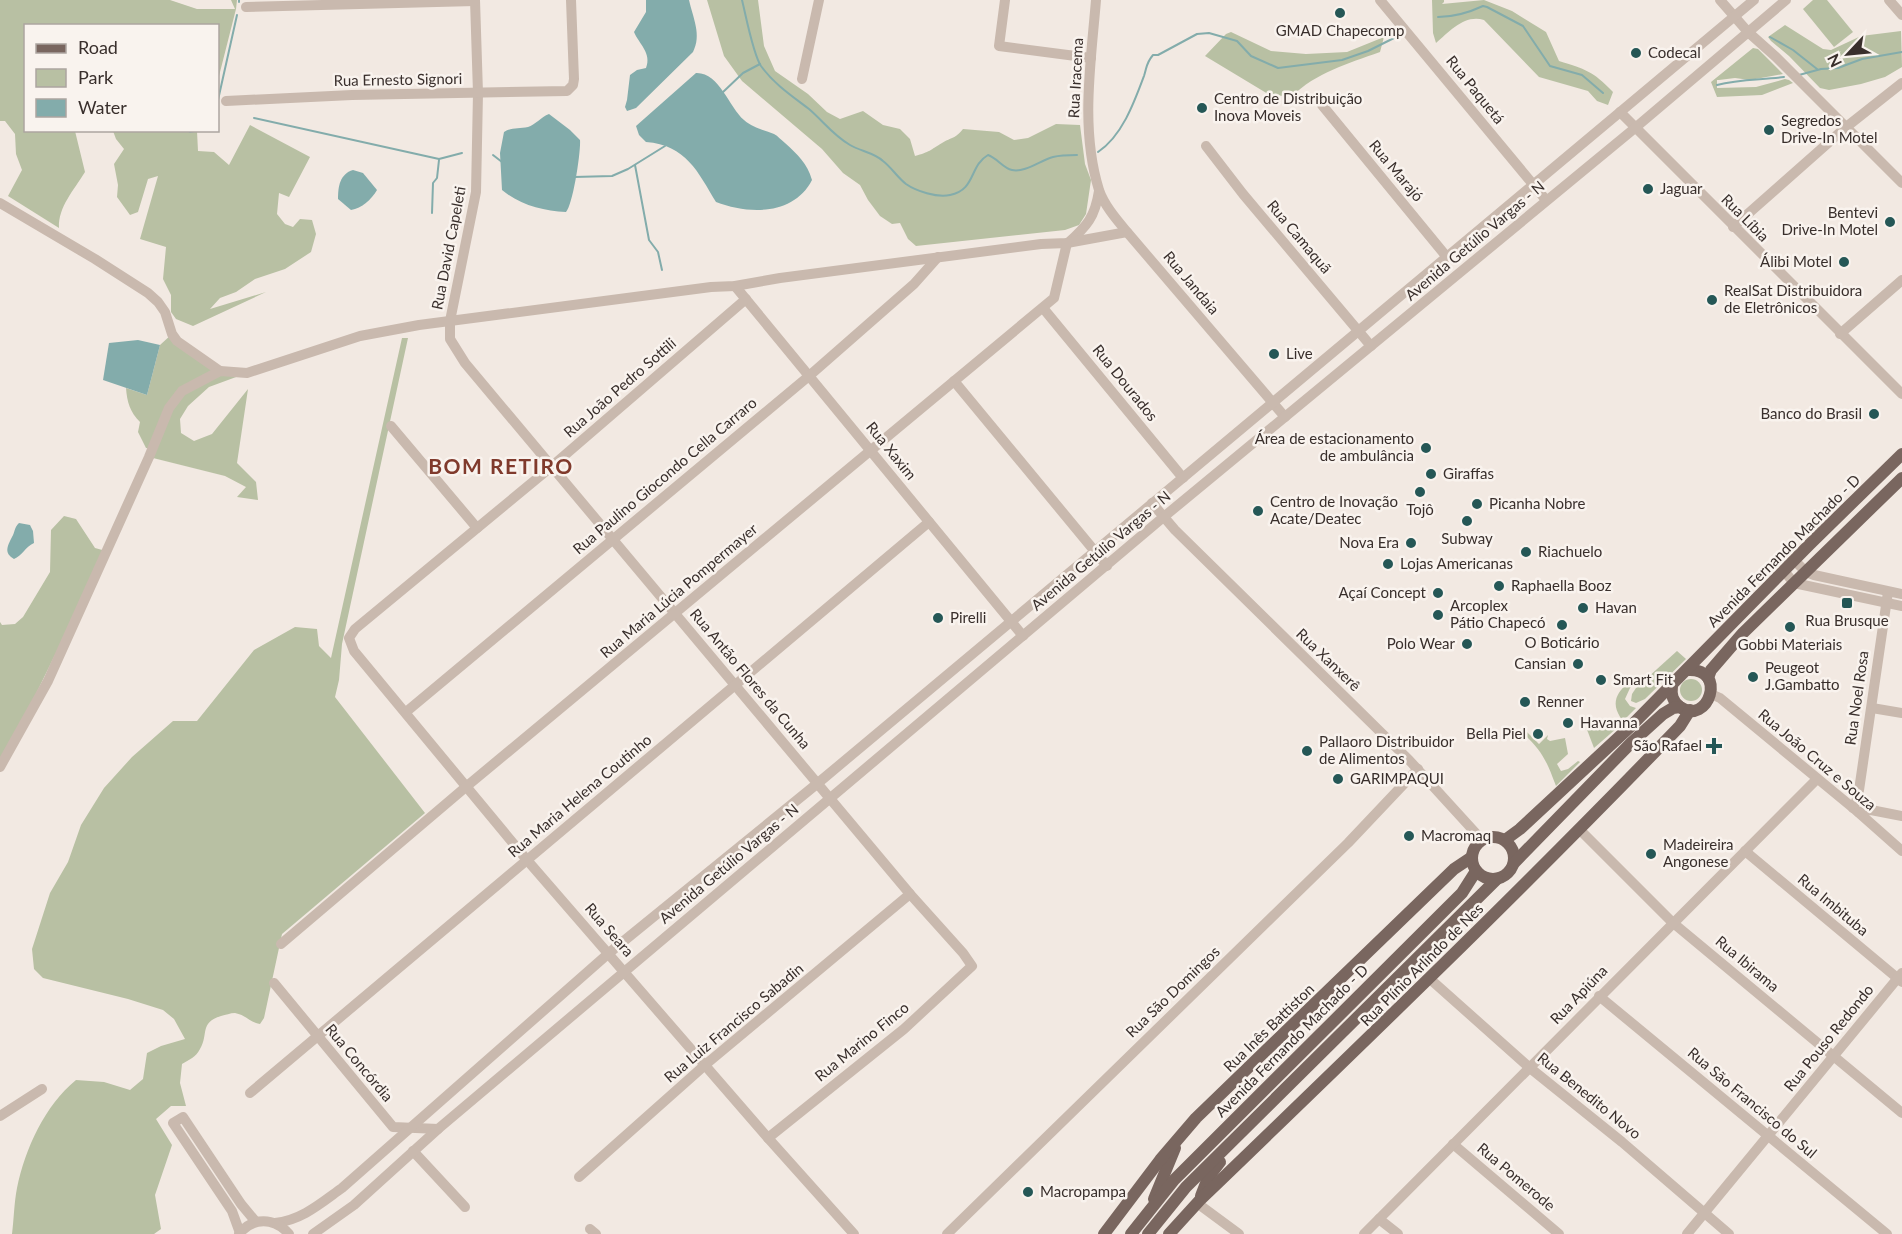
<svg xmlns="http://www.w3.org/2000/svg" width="1902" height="1234" font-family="Lato,sans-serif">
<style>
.green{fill:#b8c0a3}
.water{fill:#83acab}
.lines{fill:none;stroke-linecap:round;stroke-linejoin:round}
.stream{stroke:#83acab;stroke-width:2}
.minor{stroke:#c9b9ae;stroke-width:10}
.major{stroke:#79665f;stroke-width:12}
.poi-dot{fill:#255756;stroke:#f9f3ee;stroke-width:2}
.labels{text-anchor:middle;stroke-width:5;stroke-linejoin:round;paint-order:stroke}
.poi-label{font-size:15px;fill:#392f2c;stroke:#f9f3ee;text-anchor:start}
.street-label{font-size:15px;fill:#392f2c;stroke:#f9f3ee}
.district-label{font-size:21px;font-weight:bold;letter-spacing:1.5px;fill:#803a2c;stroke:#f9f3ee}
</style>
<rect width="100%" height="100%" fill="#f2e9e2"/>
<g class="green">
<path d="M0 0H170L197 9H235L231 0H237L236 9 218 80V26H26V130L75 131 85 172C74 190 58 207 59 228L8 196 22 170 16 154 15 134 5 121H0Z"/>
<path d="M707 0H758L764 46 775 71 808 94 827 112 840 119 863 111 883 125 900 129 910 139 915 156C930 152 930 150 942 143 952 137 955 139 963 129L999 132 1014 140 1028 138 1056 124 1080 125 1085 164 1091 180 1086 214 1079 225 1065 230 916 246 908 239 900 223 892 224 880 216 868 200 860 185 843 173 822 149 742 81 724 56Z"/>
<path d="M1432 0H1444V2L1442 4 1484 0 1512 11 1546 32 1559 61C1585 69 1593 71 1613 92L1608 105 1597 101 1588 91 1539 77 1484 20C1465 14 1450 31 1436 43L1433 33Z"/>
<polygon points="1813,0 1827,0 1853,32 1834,47 1803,9"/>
<polygon points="1785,25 1823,49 1831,50 1861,36 1901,31 1902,67 1885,77 1861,84 1829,90 1820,88 1789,56 1771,41 1768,37"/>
<path d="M1231 32 1271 51 1306 54 1347 52 1384 37 1380 52C1347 64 1317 72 1291 97L1268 94 1205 56 1226 34Z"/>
<polygon points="1753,48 1758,49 1783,74 1750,80 1735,78 1719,80 1717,80 1717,88 1756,87 1785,79 1789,80 1793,83 1762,95 1717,97 1711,82"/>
<polygon points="250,125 310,157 289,197 279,193 277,214 285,224 293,227 300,219 312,220 316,234 311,252 285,269 255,279 236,292 220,298 210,309 266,292 193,326 176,319 171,312 171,295 163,279 166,247 140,239 158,176 148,179 138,212 130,215 117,197 118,185 114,164 124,149 116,139 113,131 197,131 198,151 214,152 229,165"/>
<path d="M172 334 212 365 247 373 209 387 188 406 180 419 181 433 194 441 212 434 248 389 237 463 256 482 258 500 237 497 246 487 225 476 149 457 153 449 146 448 138 432 140 422C130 412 127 402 126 388L147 395 160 345Z"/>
<path d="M402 338H408L342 644 339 680 335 697 425 813 282 934 264 1018 260 1024C249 1022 246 1015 235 1013 230 1013 226 1015 221 1016 199 1023 209 1034 200 1049 196 1057 189 1060 182 1064L180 1083 186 1106H171L156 1119 172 1145 155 1195 161 1229 154 1234H12C14 1219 14 1203 17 1188 25 1149 45 1105 76 1080L104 1082 130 1090 143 1079 147 1053 161 1046 185 1039 174 1019 163 1010 128 999 43 978 34 969 32 949 50 893 68 862 81 825 104 788 132 757 173 721H197L254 650 295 627 317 629 319 646 331 658Z"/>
<polygon points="64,516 76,519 95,548 106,551 0,767 0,622 2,625 15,624 23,617 50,572 51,530"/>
<polygon points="1677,651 1686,659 1645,699 1636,703 1631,701 1632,694 1636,688"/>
<path d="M1637 675 1640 678 1630 688 1625 699 1630 706 1636 708 1623 721C1607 700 1620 689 1637 675Z"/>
<circle cx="1691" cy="690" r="11"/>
<polygon points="1611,720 1617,728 1594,748 1586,727"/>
<path d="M1524 729 1539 744 1548 735 1547 739 1550 741 1565 738 1568 754 1557 764 1561 771 1568 769 1578 761 1580 762 1556 786C1546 759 1542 751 1521 731Z"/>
</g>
<g class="water">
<path d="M646 0H689C693 18 702 35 693 52L636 108 627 111 625 107 627 100 630 75 637 70 646 68C652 53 639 44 634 32L646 12Z"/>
<path d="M696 73C719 72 729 107 744 120 753 128 764 130 774 134 778 136 781 140 785 143 798 155 807 163 812 180 794 215 750 215 716 202 698 172 686 145 646 142L639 135 636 126Z"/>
<path d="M549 114 570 130 580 140C581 151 573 205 566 212 543 211 520 205 502 190L500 153 504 132C512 127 519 129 528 127 535 125 541 117 549 114Z"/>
<path d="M353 170 363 173 377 190C371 200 362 208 351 210L338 199C338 186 340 174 353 170Z"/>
<polygon points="138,340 160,345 147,395 103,380 109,343"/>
<path d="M19 523 30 525 33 531 34 543C25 547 22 556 14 559 4 553 7 547 12 537 15 532 14 528 19 523Z"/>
</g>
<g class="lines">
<g class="stream">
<path d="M742 0C746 16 753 54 761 66 774 84 792 96 809 109 823 121 833 135 850 145 860 151 875 153 883 161 892 168 897 177 906 184 916 191 937 198 950 195 976 190 969 166 988 155 997 158 1003 168 1012 170 1025 173 1041 160 1053 157 1061 155 1069 155 1077 155"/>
<polyline points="239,2 239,0"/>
<path d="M1438 17C1455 17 1468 13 1483 6L1487 7 1523 26 1550 66 1582 75 1603 93"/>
<polyline points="1770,37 1793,50 1817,69"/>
<polyline points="1799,75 1821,69 1838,68 1862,59 1902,52"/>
<path d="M1717 85C1739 79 1762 80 1784 77"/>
<polyline points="722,93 743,73 760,64"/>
<polyline points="218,100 237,15"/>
<polyline points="254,118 439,159 462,153"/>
<polyline points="187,130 190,132 198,130"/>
<path d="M1098 152C1122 136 1134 103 1144 76 1147 67 1146 63 1153 55H1158L1197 34 1209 33 1237 41 1251 56 1278 68 1342 60 1368 51 1396 37"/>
<polyline points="493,155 502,162"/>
<polyline points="635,165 649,240 658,252 662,270"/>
<polyline points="574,177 612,176 628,169 665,146"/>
<polyline points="432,213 433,183 437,178 439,160"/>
</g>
<g class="minor">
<polyline points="475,0 478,93 476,192 450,321 450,339 465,363 910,894 963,953 972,966 904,1029 768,1138"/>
<polyline points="1005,0 999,46 1091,58"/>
<path d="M1096 0C1091 62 1080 129 1099 190 1104 205 1117 220 1127 232L1285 417"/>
<polyline points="1380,0 1546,200"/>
<polyline points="1720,0 1748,32 1776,57 1902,183"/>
<polyline points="1889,0 1902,15"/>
<polyline points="246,7 475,1"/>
<polyline points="802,79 819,0"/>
<polyline points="226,101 352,95 567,91 573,85 574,79 571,0"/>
<polyline points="1322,105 1446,256"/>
<polyline points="1620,112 1902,394"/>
<polyline points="1206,146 1243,194 1371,346"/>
<polyline points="0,203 95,259 148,293 158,302 165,312 172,334 177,341 220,371"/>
<polyline points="1733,227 1845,128 1902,83"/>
<path d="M1068 243C1087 226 1095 217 1099 191"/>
<polyline points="735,286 1023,636"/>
<polyline points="746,299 551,467 355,629 349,638 354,651 527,860 768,1138 854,1234"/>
<polyline points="1043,308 1183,478"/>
<polyline points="1840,334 1902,280"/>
<polyline points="954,381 1107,566"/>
<polyline points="391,426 477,528"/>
<polyline points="1152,503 1175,530 1409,760 1482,840"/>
<polyline points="1794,560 1806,572 1814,575 1902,594"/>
<polyline points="1784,571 1794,583 1902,606"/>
<polyline points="1711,694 1720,698 1858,812 1902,851"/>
<polyline points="1872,708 1902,713"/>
<polyline points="406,712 809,376 914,284 938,257"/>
<polyline points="0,767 48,681 149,457 169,408 182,391 220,371 247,373 360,336 419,325 711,287 735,286 780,278 1041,244 1067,243 1127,232"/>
<polyline points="1853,808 1858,797 1888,592"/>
<polyline points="1858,812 1871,810 1902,816"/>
<polyline points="1580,830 1672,922 1902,1113"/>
<polyline points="1745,851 1902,982"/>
<polyline points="281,944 467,786 1054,298 1067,243"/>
<polyline points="1430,979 1530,1068 1622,1142 1729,1234"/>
<polyline points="274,983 393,1127 438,1129"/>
<polyline points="1599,996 1887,1234"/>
<polyline points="250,1093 929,522"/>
<polyline points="0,1116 42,1089"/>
<polyline points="1453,1144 1559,1234"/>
<polyline points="413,1151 465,1207"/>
<polyline points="579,1177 705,1065 910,894"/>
<polyline points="1197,1203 1239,1234"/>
<polyline points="1379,1219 1398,1234"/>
<path d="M275 1223C302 1220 321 1203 342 1188L609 953 818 783 1754 0"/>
<polyline points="590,1229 596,1234"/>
<polyline points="240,1233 232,1211 173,1123 183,1117 241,1204 256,1222"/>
<path d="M239 1234C253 1217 274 1217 289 1234"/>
<polyline points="313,1234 354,1205 438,1129 1160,520 1635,128 1786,0"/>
<polyline points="947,1234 1348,843 1418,769"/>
<polyline points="1364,1234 1817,779"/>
<polyline points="1687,1234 1902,973"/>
</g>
<g class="major">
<polyline points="1708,678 1711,670 1743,633 1902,478"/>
<path d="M1672 686C1671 694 1672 701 1680 707 1708 727 1729 667 1687 670"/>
<circle cx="1493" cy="858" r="21"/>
<polyline points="1505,840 1520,829 1631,726 1809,545 1902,454"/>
<polyline points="1514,863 1631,743 1663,714 1673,708 1680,707"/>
<polyline points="1201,1196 1208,1178 1220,1162"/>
<polyline points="1154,1199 1175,1148"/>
<polyline points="1104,1234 1160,1160 1196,1118 1454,869 1472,857"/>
<polyline points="1131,1234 1174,1180 1462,893 1476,871"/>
<polyline points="1148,1234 1186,1187 1497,879"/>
<path d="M1169 1234 1200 1200C1362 1044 1524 888 1680 726L1690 710"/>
</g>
</g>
<g class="poi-dot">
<circle cx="1340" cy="13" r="6"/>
<circle cx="1636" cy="53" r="6"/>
<circle cx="1202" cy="108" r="6"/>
<circle cx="1769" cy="130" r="6"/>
<circle cx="1648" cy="189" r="6"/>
<circle cx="1890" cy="222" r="6"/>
<circle cx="1844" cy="262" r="6"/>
<circle cx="1712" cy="300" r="6"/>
<circle cx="1274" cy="354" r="6"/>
<circle cx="1874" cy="414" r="6"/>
<circle cx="1426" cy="448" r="6"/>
<circle cx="1431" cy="474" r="6"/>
<circle cx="1420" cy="492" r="6"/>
<circle cx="1477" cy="504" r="6"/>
<circle cx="1258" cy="511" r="6"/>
<circle cx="1467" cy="521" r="6"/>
<circle cx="1411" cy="543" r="6"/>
<circle cx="1526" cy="552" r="6"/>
<circle cx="1388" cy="564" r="6"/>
<circle cx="1499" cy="586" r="6"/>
<circle cx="1438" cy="593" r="6"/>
<rect x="1841" y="597" width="12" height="12" rx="3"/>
<circle cx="1583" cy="608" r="6"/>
<circle cx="1438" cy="615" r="6"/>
<circle cx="938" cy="618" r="6"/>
<circle cx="1562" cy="625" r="6"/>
<circle cx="1790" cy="627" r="6"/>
<circle cx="1467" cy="644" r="6"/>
<circle cx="1578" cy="664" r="6"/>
<circle cx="1753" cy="677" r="6"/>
<circle cx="1601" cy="680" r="6"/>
<circle cx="1525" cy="702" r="6"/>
<circle cx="1568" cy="723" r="6"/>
<circle cx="1538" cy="734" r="6"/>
<path d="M1711 737h6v6h6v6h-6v6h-6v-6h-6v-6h6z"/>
<circle cx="1307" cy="751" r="6"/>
<circle cx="1338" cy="779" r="6"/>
<circle cx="1409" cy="836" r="6"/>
<circle cx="1651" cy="854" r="6"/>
<circle cx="1028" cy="1192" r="6"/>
</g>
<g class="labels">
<g class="poi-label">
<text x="1340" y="36" text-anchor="middle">GMAD Chapecomp</text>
<text x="1648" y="58">Codecal</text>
<text x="1214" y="104">Centro de Distribuição<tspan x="1214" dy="17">Inova Moveis</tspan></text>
<text x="1781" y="126">Segredos<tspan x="1781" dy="17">Drive-In Motel</tspan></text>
<text x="1660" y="194">Jaguar</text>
<text x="1878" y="218" text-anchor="end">Bentevi<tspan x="1878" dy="17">Drive-In Motel</tspan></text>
<text x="1832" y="267" text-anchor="end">Álibi Motel</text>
<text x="1724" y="296">RealSat Distribuidora<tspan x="1724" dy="17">de Eletrônicos</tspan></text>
<text x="1286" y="359">Live</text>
<text x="1862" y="419" text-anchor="end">Banco do Brasil</text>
<text x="1414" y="444" text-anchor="end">Área de estacionamento<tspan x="1414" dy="17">de ambulância</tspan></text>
<text x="1443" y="479">Giraffas</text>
<text x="1270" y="507">Centro de Inovação<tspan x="1270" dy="17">Acate/Deatec</tspan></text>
<text x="1489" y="509">Picanha Nobre</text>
<text x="1420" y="515" text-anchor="middle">Tojô</text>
<text x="1467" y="544" text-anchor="middle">Subway</text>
<text x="1399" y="548" text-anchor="end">Nova Era</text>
<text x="1538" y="557">Riachuelo</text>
<text x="1400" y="569">Lojas Americanas</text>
<text x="1511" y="591">Raphaella Booz</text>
<text x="1426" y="598" text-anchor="end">Açaí Concept</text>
<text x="1450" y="611">Arcoplex<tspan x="1450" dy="17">Pátio Chapecó</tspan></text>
<text x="1595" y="613">Havan</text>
<text x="950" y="623">Pirelli</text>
<text x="1847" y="626" text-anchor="middle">Rua Brusque</text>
<text x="1562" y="648" text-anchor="middle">O Boticário</text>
<text x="1455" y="649" text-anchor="end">Polo Wear</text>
<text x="1790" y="650" text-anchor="middle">Gobbi Materiais</text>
<text x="1566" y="669" text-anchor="end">Cansian</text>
<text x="1765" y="673">Peugeot<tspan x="1765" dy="17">J.Gambatto</tspan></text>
<text x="1613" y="685">Smart Fit</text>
<text x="1537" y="707">Renner</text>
<text x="1580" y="728">Havanna</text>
<text x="1526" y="739" text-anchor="end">Bella Piel</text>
<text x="1319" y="747">Pallaoro Distribuidor<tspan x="1319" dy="17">de Alimentos</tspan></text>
<text x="1702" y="751" text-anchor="end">São Rafael</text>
<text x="1350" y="784">GARIMPAQUI</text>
<text x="1421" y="841">Macromaq</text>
<text x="1663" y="850">Madeireira<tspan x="1663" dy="17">Angonese</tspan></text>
<text x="1040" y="1197">Macropampa</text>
</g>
<g class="street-label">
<text transform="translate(1076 78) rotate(-87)" y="5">Rua Iracema</text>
<text transform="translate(398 80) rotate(-1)" y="5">Rua Ernesto Signori</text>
<text transform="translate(1475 90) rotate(51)" y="5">Rua Paquetá</text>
<text transform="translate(1396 171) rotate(50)" y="5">Rua Marajó</text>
<text transform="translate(1745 218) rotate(45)" y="5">Rua Líbia</text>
<text transform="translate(1299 237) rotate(50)" y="5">Rua Camaquã</text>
<text transform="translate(1475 241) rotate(-40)" y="5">Avenida Getúlio Vargas - N</text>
<text transform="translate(449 248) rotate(-79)" y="5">Rua David Capeleti</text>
<text transform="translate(1191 283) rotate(50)" y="5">Rua Jandaia</text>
<text transform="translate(1125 383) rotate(51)" y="5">Rua Dourados</text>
<text transform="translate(620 388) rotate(-41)" y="5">Rua João Pedro Sottili</text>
<text transform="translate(891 451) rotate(51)" y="5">Rua Xaxim</text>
<text transform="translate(665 476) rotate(-40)" y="5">Rua Paulino Giocondo Cella Carraro</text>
<text transform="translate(1101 551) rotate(-40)" y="5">Avenida Getúlio Vargas - N</text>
<text transform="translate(1784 551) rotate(-45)" y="5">Avenida Fernando Machado - D</text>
<text transform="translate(679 591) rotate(-40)" y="5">Rua Maria Lúcia Pompermayer</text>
<text transform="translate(1328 660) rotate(44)" y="5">Rua Xanxerê</text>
<text transform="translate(750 679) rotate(50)" y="5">Rua Antão Flores da Cunha</text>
<text transform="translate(1857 698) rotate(-82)" y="5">Rua Noel Rosa</text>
<text transform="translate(1817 760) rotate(40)" y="5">Rua João Cruz e Souza</text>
<text transform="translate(580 796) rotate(-40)" y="5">Rua Maria Helena Coutinho</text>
<text transform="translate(729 864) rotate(-40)" y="5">Avenida Getúlio Vargas - N</text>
<text transform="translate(1833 905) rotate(40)" y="5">Rua Imbituba</text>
<text transform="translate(609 930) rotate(49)" y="5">Rua Seara</text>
<text transform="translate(1747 964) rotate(40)" y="5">Rua Ibirama</text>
<text transform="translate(1422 965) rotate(-45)" y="5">Rua Plínio Arlindo de Nes</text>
<text transform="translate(1173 992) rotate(-44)" y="5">Rua São Domingos</text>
<text transform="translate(1579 995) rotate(-46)" y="5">Rua Apiúna</text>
<text transform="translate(734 1023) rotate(-40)" y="5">Rua Luiz Francisco Sabadin</text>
<text transform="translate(1269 1028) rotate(-44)" y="5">Rua Inês Battiston</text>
<text transform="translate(1829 1038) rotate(-51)" y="5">Rua Pouso Redondo</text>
<text transform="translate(1292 1041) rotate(-45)" y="5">Avenida Fernando Machado - D</text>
<text transform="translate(862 1042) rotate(-39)" y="5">Rua Marino Finco</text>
<text transform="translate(359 1063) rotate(50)" y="5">Rua Concórdia</text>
<text transform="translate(1589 1096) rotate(39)" y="5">Rua Benedito Novo</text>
<text transform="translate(1752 1103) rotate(40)" y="5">Rua São Francisco do Sul</text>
<text transform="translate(1516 1177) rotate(40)" y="5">Rua Pomerode</text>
</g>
<g class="district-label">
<text x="501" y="474">BOM RETIRO</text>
</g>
</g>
<rect x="24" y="24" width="195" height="108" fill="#f9f3ee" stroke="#aca5a0" stroke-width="1.5"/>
<rect x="36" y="44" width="30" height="9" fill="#79665f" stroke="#aca5a0" stroke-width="1.5"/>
<text x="78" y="54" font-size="18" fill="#392f2c">Road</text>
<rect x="36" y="69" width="30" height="18" fill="#b8c0a3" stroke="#aca5a0" stroke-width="1.5"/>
<text x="78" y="84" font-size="18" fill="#392f2c">Park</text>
<rect x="36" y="99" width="30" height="18" fill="#83acab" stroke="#aca5a0" stroke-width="1.5"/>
<text x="78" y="114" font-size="18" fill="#392f2c">Water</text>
<g transform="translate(1848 54) rotate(244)" stroke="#f9f3ee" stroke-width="4.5" paint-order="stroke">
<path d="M0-4.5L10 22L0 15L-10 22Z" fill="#392f2c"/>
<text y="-9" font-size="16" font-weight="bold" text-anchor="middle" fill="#392f2c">N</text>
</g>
</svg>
